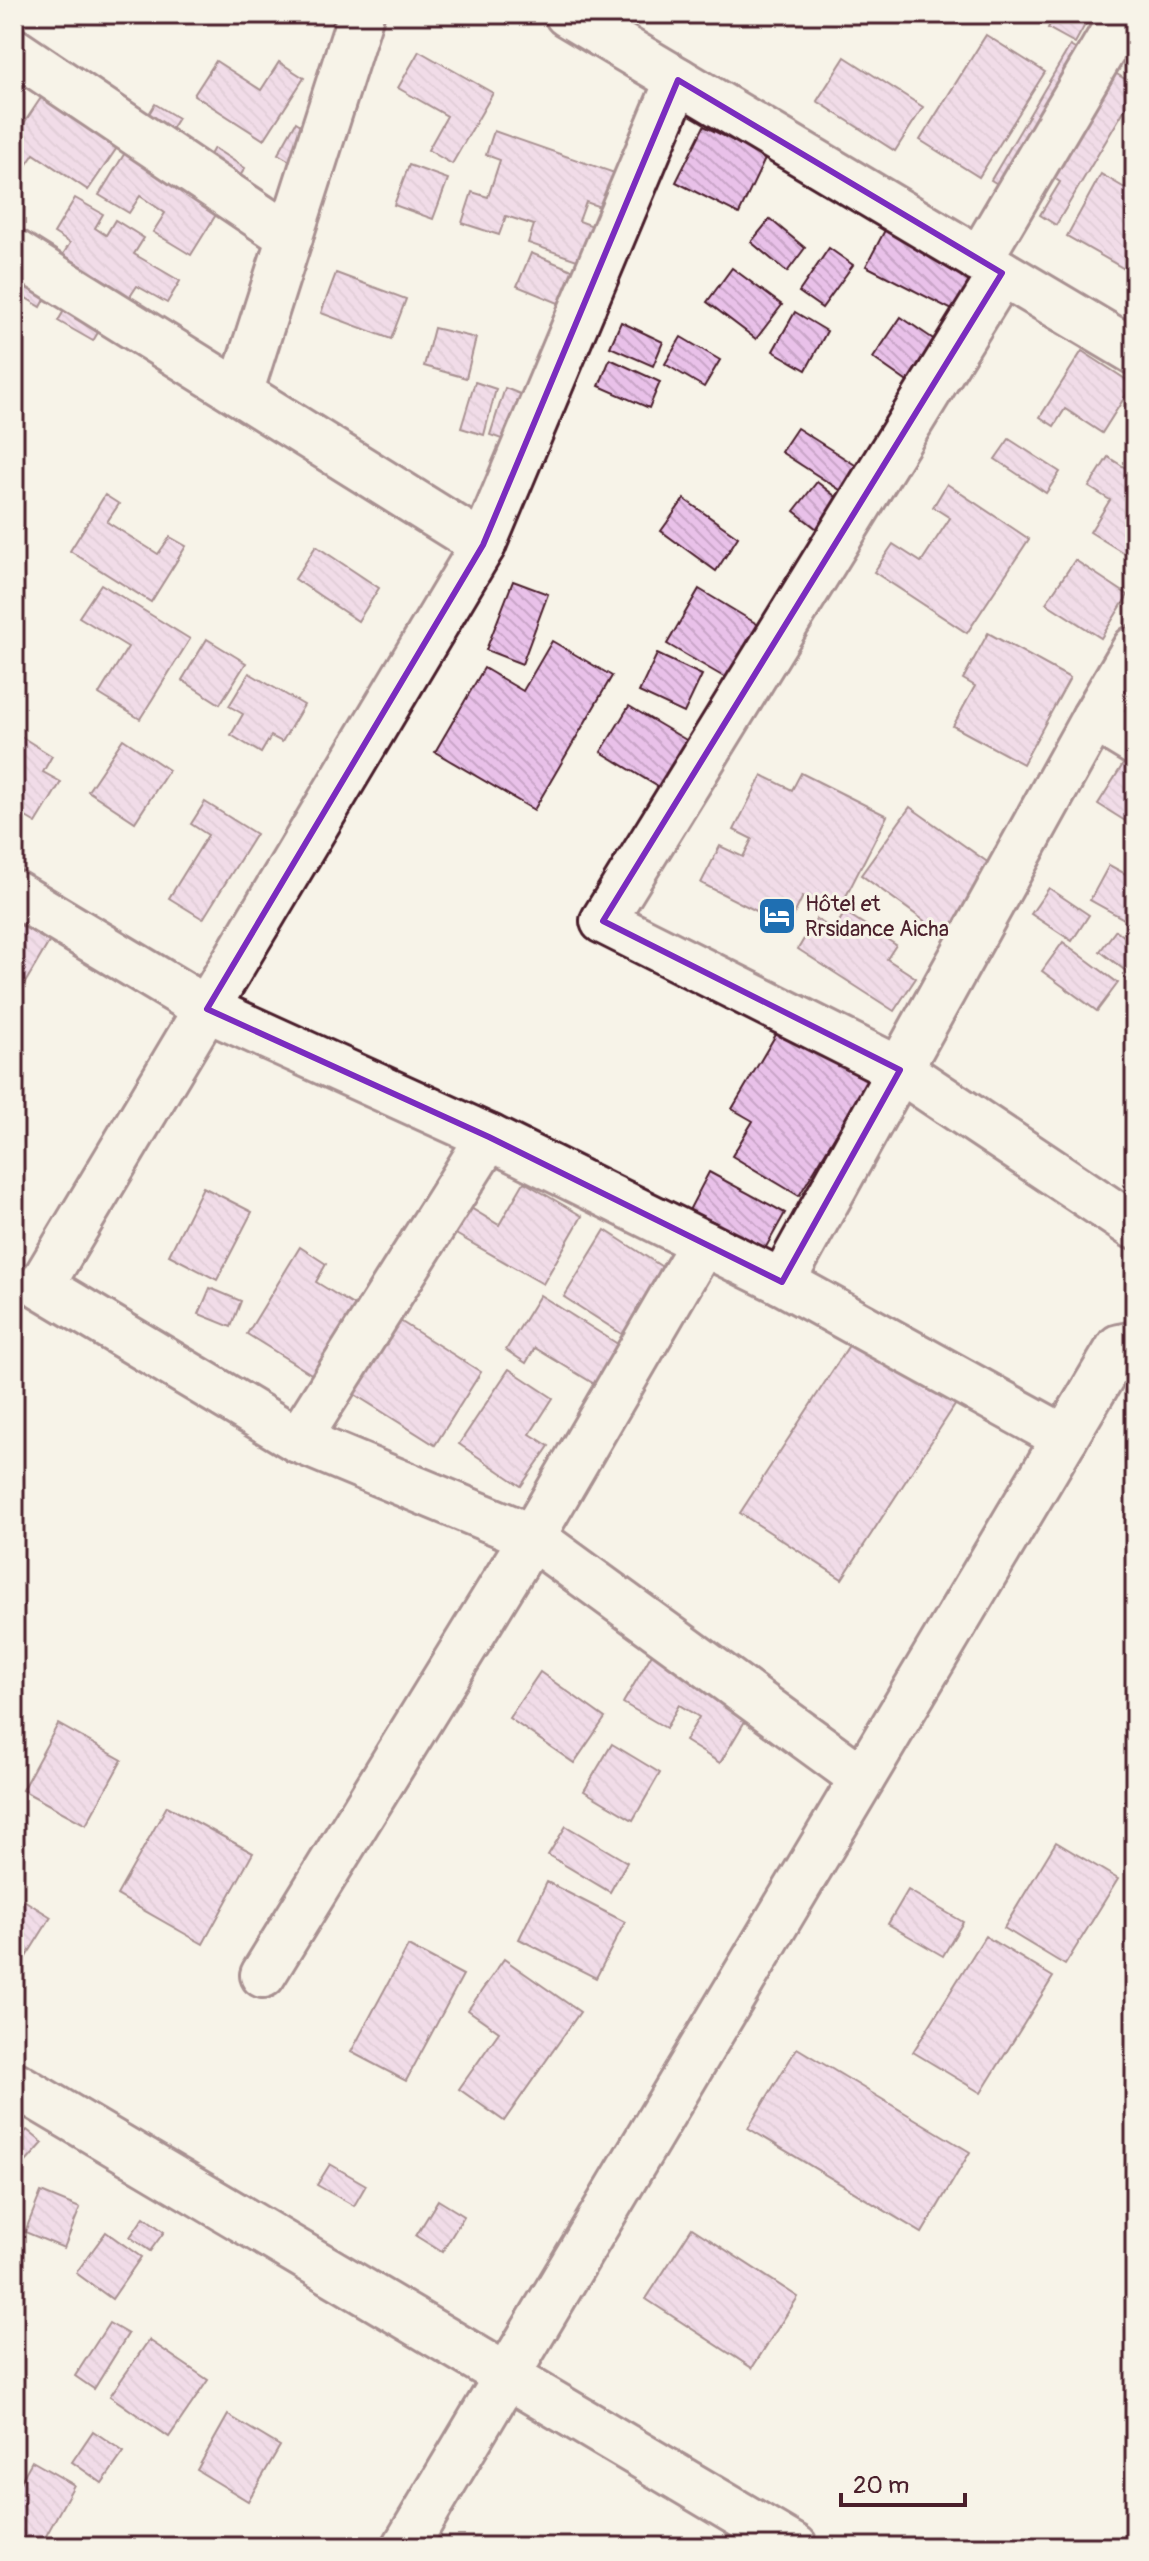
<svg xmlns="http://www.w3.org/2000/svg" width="1149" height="2561" font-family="Pangolin,sans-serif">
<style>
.building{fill:url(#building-back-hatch);stroke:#4a1f2b;stroke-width:2}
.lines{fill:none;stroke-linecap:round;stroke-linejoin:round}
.minor-casing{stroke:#4a1f2b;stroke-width:50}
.minor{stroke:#f7f3e8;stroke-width:44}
.marked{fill:none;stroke:#7b2cbf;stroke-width:6;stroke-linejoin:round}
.labels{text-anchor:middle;stroke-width:6;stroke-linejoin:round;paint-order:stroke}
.poi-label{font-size:22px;fill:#4a1f2b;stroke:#f7f3e8;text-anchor:start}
</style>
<defs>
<pattern id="building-back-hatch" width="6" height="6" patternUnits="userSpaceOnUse" patternTransform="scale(2)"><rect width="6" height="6" fill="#e9c1e9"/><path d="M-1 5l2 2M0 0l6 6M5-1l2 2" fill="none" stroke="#c9a5c8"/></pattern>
</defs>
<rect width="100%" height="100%" fill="#f7f3e8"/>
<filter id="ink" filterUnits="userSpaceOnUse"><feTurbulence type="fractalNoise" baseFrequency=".0125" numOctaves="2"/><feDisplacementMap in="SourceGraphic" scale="16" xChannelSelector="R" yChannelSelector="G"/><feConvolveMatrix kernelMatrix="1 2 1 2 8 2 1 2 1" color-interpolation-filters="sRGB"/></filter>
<g filter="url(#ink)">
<g class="building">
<polygon points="1056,14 1091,14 1075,43 1048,28"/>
<polygon points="986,35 1045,72 979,177 920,140"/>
<polygon points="1070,46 1135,85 1135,92 1056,225 1040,215 1060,182 1032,164 1014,194 991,180"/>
<polygon points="419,51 493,93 452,164 428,150 447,116 398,88"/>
<polygon points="845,57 923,107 895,151 817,101"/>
<polygon points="216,61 261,90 279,62 304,78 264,140 194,95"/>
<polygon points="59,71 134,123 88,190 34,154 25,167 14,160 14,138"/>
<polygon points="155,104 178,118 161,145 201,170 214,148 245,168 191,255 153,232 165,213 140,196 129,213 99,195"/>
<polygon points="296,122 315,134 297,165 278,154"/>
<polygon points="704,126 766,157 739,214 676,182"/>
<polygon points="494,131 629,178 617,213 586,202 579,221 615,234 603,269 528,243 534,225 506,216 499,235 462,223 472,192 488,197 500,160 486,155"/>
<polygon points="409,165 448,179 433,219 394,205"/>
<polygon points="1101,174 1135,194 1135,275 1067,236"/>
<polygon points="75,198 103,214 95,228 106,235 115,220 144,238 134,254 180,281 167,303 137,286 127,301 103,324 93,341 58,321 66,307 47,296 41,307 16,292 41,251 59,261 70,243 54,233"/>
<polygon points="770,219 805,248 787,272 751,242"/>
<polygon points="885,230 979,278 960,314 866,266"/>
<polygon points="829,248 853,265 822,308 799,292"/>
<polygon points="531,253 587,276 573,309 517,286"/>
<polygon points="732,268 782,305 756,339 707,302"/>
<polygon points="336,273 406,299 391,339 321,313"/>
<polygon points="795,312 827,331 806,370 773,351"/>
<polygon points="901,317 945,347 916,388 873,358"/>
<polygon points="621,322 663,342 653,366 610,347"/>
<polygon points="434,328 476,338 466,378 424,366"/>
<polygon points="681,337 720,360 704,387 665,364"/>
<polygon points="1082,351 1133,384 1102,433 1065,409 1054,426 1040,417"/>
<polygon points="610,359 660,382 649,408 599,386"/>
<polygon points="475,382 496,389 484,435 461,428"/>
<polygon points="505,388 528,397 513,443 490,435"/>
<polygon points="797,428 863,470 848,495 781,452"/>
<polygon points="1009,439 1060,472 1046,493 995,459"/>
<polygon points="1108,457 1135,474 1135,560 1090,532 1110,500 1089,487"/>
<polygon points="817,482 840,500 817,529 794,511"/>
<polygon points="947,484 1029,539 967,633 874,572 893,544 921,562 950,518 933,507"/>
<polygon points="105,495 119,504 107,522 158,554 170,537 186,546 151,602 70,551"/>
<polygon points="684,499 738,537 716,571 661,531"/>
<polygon points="316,546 379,588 358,621 295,579"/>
<polygon points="1075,560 1128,595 1101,638 1046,603"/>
<polygon points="513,581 548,594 522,664 486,650"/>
<polygon points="101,584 190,639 140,719 99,694 128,647 79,617"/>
<polygon points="699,589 767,630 736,684 667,644"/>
<polygon points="988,633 1070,678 1023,764 953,726 975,686 963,679"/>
<polygon points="207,639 246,663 220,704 182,680"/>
<polygon points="552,641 612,676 534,810 435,752 484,668 523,691"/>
<polygon points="657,654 702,675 684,713 639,692"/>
<polygon points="249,673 304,705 282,742 271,736 261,753 231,735 243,714 229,706"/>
<polygon points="629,706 703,750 675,797 601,752"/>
<polygon points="14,732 52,756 43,772 61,782 36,823 14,810"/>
<polygon points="123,739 169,770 135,822 88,791"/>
<polygon points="1127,758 1135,763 1135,827 1098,804"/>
<polygon points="801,773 887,816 837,914 803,896 788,927 701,883 720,846 743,857 752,839 734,830 762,775 792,790"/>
<polygon points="205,802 256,834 203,919 169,898 208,835 191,824"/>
<polygon points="910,807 1000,871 951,940 861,875"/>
<polygon points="1109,865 1135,879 1135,925 1090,900"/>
<polygon points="1049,888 1089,915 1072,941 1031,914"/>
<polygon points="14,891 62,920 22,988 14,982"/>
<polygon points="845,912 896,945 887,959 916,978 894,1011 798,949 816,919 834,930"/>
<polygon points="1116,930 1135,945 1135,962 1127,972 1100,951"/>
<polygon points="1063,942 1118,983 1097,1011 1042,971"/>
<polygon points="784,1021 872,1074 799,1196 732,1156 753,1121 732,1109"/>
<polygon points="709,1172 785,1213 761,1256 686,1216"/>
<polygon points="524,1182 582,1216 543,1284 454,1233 469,1207 499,1225"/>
<polygon points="203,1187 252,1212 217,1280 169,1255"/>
<polygon points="605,1230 667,1270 625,1336 564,1297"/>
<polygon points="300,1247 326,1264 316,1282 363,1311 321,1380 247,1334"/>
<polygon points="210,1288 241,1301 231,1327 199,1314"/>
<polygon points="540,1295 621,1346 596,1385 535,1348 526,1363 506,1350"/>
<polygon points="400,1321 481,1372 435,1445 354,1394"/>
<polygon points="857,1333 959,1399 842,1579 740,1513"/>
<polygon points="509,1369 553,1398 530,1434 549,1446 521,1486 459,1444"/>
<polygon points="656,1647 754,1706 720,1763 685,1741 699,1717 679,1705 666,1728 623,1703"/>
<polygon points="540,1672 605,1718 574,1763 509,1718"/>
<polygon points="58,1724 122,1760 86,1825 22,1790"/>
<polygon points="612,1744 660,1773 633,1820 584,1791"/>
<polygon points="167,1806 253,1853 203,1944 117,1895"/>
<polygon points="566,1826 627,1862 610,1892 548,1855"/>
<polygon points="1056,1842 1118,1879 1065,1965 1004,1928"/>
<polygon points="547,1882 625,1922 596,1978 519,1939"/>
<polygon points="908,1890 963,1922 943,1956 888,1924"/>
<polygon points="14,1894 51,1917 14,1976"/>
<polygon points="985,1936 1053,1977 981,2093 913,2052"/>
<polygon points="408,1946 463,1975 406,2081 351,2052"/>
<polygon points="504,1959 580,2012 504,2121 459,2089 499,2032 468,2010"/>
<polygon points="797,2048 970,2152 922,2233 748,2128"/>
<polygon points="27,2130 43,2143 25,2163 14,2153 14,2144"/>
<polygon points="330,2164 366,2185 354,2206 317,2185"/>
<polygon points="41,2192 80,2208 64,2248 25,2232"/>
<polygon points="438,2200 464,2216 442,2252 416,2236"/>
<polygon points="144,2217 164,2232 150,2251 130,2237"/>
<polygon points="692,2228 798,2297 752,2368 646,2299"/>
<polygon points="106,2232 141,2257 112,2299 76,2273"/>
<polygon points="109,2323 128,2334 94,2389 75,2376"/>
<polygon points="149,2340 208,2380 169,2437 110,2396"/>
<polygon points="228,2415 280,2446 248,2501 197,2470"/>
<polygon points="93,2431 124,2452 102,2483 72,2462"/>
<polygon points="32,2461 74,2485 40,2547 14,2533 14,2493"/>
</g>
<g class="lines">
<g class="minor-casing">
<g id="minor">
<polyline points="567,14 1135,352"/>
<polyline points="14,51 290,237"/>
<polyline points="678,80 483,545 41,1286 298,1440 532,1537 862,1778"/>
<polyline points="14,252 483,545"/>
<polyline points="979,260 1124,14"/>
<polyline points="1002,273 603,921 900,1070 1135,1227"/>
<polyline points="240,393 361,14"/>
<polyline points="1094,718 1135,743"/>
<polyline points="14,893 207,1009 489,1137 782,1282 1065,1438"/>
<polyline points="782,1282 1094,718 1135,648"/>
<polyline points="298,1440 489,1137"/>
<polyline points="263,1975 532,1537 703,1243"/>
<polyline points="14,2084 795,2547"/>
<polyline points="405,2547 1119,1347 1135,1344"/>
</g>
</g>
<use href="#minor" class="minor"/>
</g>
</g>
<path d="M0 0H1149V2561H0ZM678 80 1002 273 603 921 900 1070 782 1282 489 1137 207 1009 483 545Z" fill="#f7f3e8" fill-opacity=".55" fill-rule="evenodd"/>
<path class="marked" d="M678 80 1002 273 603 921 900 1070 782 1282 489 1137 207 1009 483 545Z"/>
<defs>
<g id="hotel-square" transform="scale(2)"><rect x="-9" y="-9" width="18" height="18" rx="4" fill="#1f6fb2" stroke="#f7f3e8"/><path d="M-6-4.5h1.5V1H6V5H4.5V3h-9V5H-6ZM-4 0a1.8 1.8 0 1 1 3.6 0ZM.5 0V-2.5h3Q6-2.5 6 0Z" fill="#fff"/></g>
</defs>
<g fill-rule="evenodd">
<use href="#hotel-square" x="777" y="916"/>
</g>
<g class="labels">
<g class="poi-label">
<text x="805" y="911">Hôtel et<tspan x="805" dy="25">Rrsidance Aicha</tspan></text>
</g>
</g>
<rect width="1149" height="2561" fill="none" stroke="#f7f3e8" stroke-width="48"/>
<rect x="24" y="24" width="1101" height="2513" fill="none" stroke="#4a1f2b" stroke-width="3" filter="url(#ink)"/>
<path d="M841 2493v12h124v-12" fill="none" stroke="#4a1f2b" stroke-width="4"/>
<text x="853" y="2493" font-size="24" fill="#4a1f2b" stroke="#f7f3e8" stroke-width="6" paint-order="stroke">20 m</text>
</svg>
